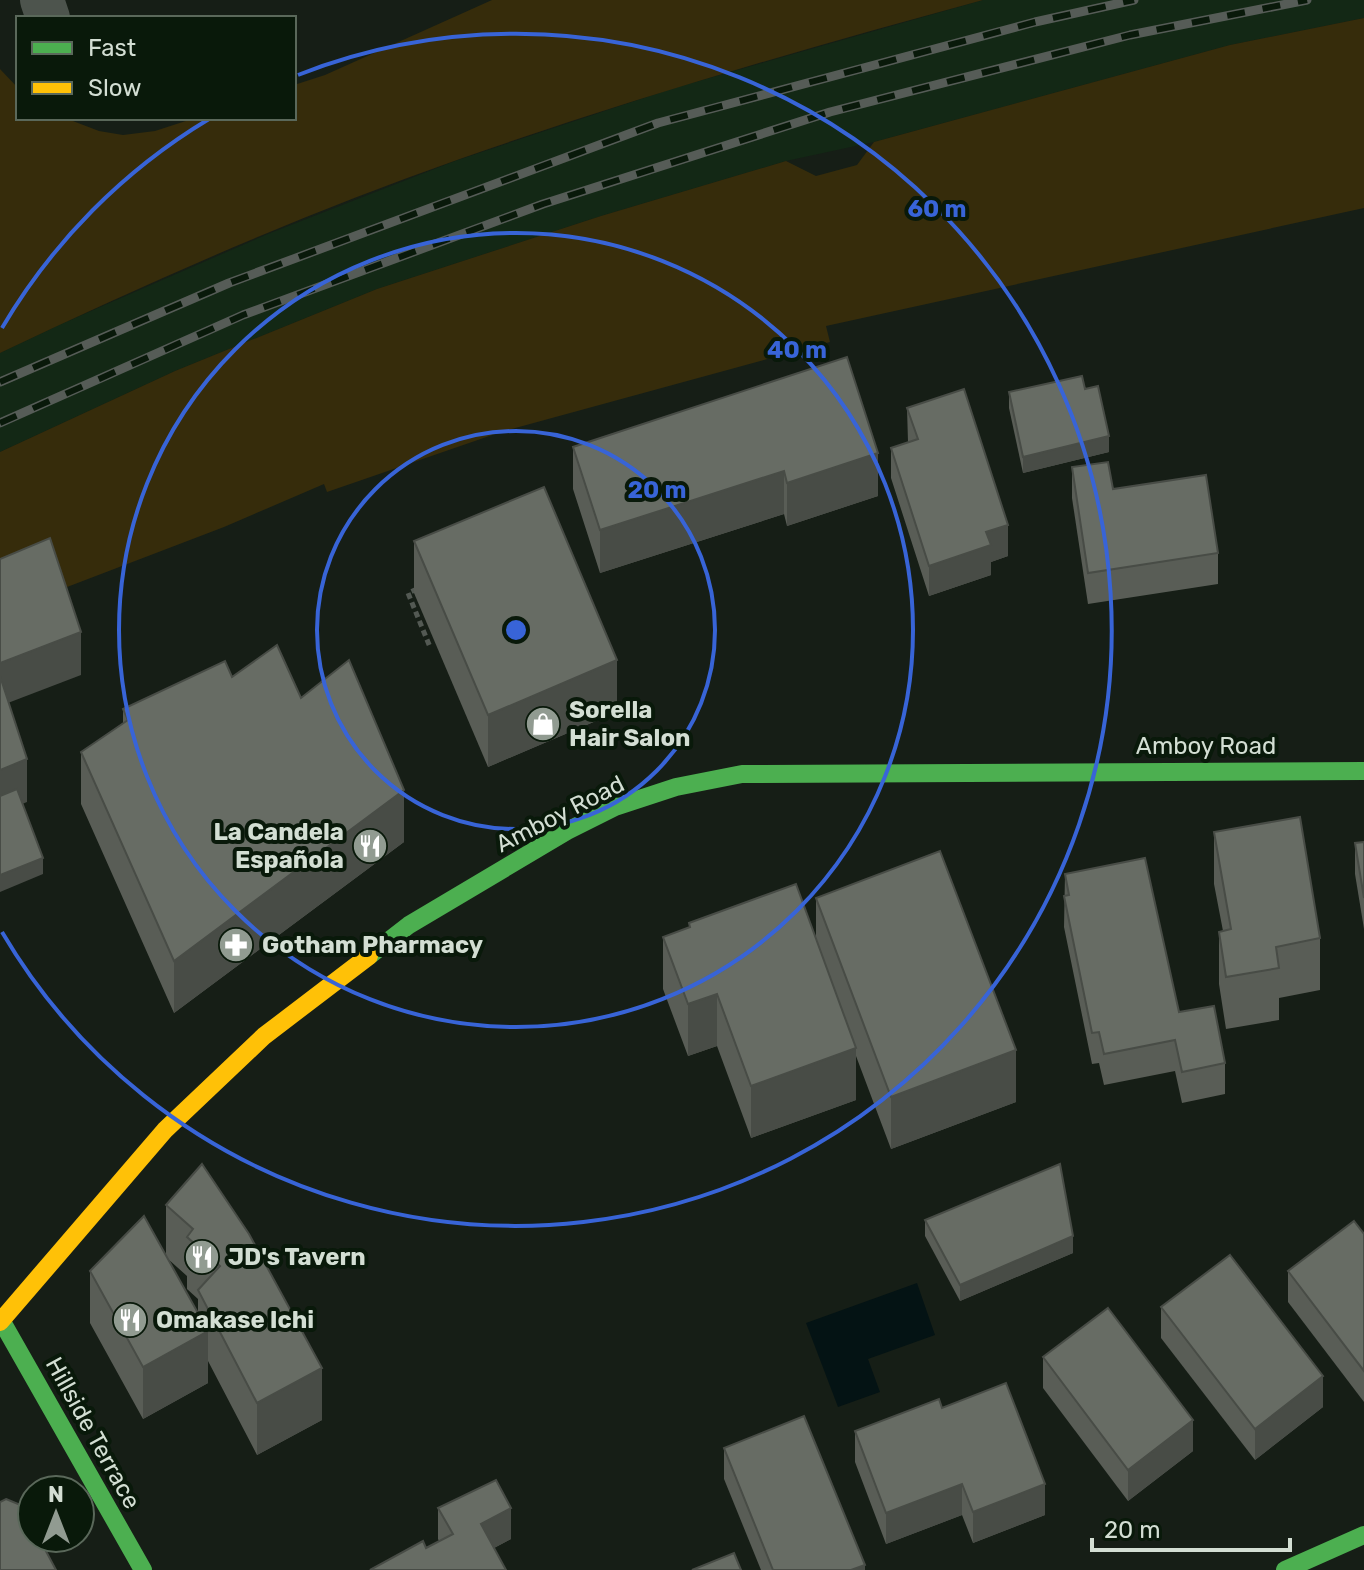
<svg xmlns="http://www.w3.org/2000/svg" width="1364" height="1570" font-family="Rubik,sans-serif">
<style>
.built{fill:#132815}
.green{fill:#362c0b}
.water{fill:#041314}
.lines{fill:none;stroke-linecap:round;stroke-linejoin:round}
.path{stroke:#535953;stroke-width:5;stroke-dasharray:6 4;stroke-linecap:butt}
.street{stroke:#4d544d;stroke-width:44}
.fast{stroke:#4caf50;stroke-width:18}
.slow{stroke:#ffc107;stroke-width:18}
.rail-casing{stroke:#565c57;stroke-width:9}
.rail{stroke:#09190a;stroke-width:6;stroke-dasharray:18;stroke-linecap:butt}
.wall{fill:#595d56;fill-rule:evenodd}
.shaded-wall{fill:#484c46}
.building{fill:#676c64;stroke:#484c46;stroke-width:2}
.ring{fill:none;stroke:#3864d7;stroke-width:4}
.labels{text-anchor:middle;stroke-width:8;stroke-linejoin:round;paint-order:stroke}
.poi-label{font-size:24px;font-weight:bold;fill:#d3ded3;stroke:#09190a;text-anchor:start}
.street-label{font-size:24px;fill:#d3ded3;stroke:#09190a}
.centre{fill:#3864d7;stroke:#09190a;stroke-width:4}
.ring-label{font-size:24px;text-anchor:middle;font-weight:bold;fill:#3864d7;stroke:#09190a;stroke-width:8;stroke-linejoin:round;paint-order:stroke}
</style>
<rect width="100%" height="100%" fill="#161e16"/>
<polygon class="built" points="983,0 1364,0 1364,18 1230,45 874,142 786,161 601,216 377,289 175,371 0,452 0,353 59,325 268,234 455,161 671,89"/>
<g class="green">
<path d="M492 0H983C806 48 630 99 457 160 301 215 149 282 0 353V69L18 88V118H65L99 131 123 135 155 131 195 118H294V85L325 75Z"/>
<polygon points="1364,18 1364,208 826,326 830,342 501,432 327,492 324,484 224,527 54,592 0,602 0,452 175,371 377,289 601,216 786,161 816,176 857,165 874,142 1230,45"/>
</g>
<polygon class="water" points="917,1283 935,1335 868,1359 880,1392 838,1407 806,1323"/>
<g class="lines">
<polyline class="path" points="417,589 408,593 430,647"/>
<polyline class="street" points="42,0 48,18"/>
<g class="fast">
<polyline points="369,956 409,925 567,831 615,807 676,787 742,774 1364,771"/>
<polyline points="1,1320 143,1570"/>
<polyline points="1285,1570 1364,1535"/>
</g>
<polyline class="slow" points="0,1322 165,1130 264,1036 369,956"/>
<g class="rail-casing">
<g id="rail">
<polyline points="0,382 229,283 658,123 1035,22 1134,0"/>
<polyline points="0,423 243,315 543,204 830,112 1130,35 1307,0"/>
</g>
</g>
<use href="#rail" class="rail"/>
</g>
<g class="wall">
<polygon points="847,357 878,496 787,526 784,514 600,573 573,489 573,447"/>
<polygon points="1085,389 1109,452 1023,473 1009,408 1009,392"/>
<polygon points="907,408 1008,556 991,562 991,575 929,596 891,478 891,448 908,442"/>
<polygon points="1072,467 1218,553 1218,584 1088,604 1072,498"/>
<polygon points="414,541 617,712 488,767 414,593"/>
<polygon points="232,677 301,698 404,842 174,1013 81,804 81,752 123,723 123,709"/>
<polygon points="1214,832 1320,938 1320,990 1279,998 1279,1020 1226,1029 1219,984 1219,932 1223,931 1214,884"/>
<polygon points="1364,842 1364,929 1355,874 1355,843"/>
<polygon points="1065,874 1179,1012 1225,1063 1225,1094 1182,1103 1175,1071 1104,1085 1099,1063 1092,1064 1064,927"/>
<polygon points="816,898 1016,1102 891,1149 856,1056 856,1100 751,1138 717,1046 688,1056 663,989 663,937 689,928 689,923 816,937"/>
<path d="M202 1164 322 1420 257 1455 208 1361V1383L143 1419 90 1323V1271L166 1255V1205ZM168 1259 187 1276V1289L198 1299V1313Z"/>
<polygon points="925,1220 1073,1253 960,1301 925,1236"/>
<polygon points="1364,1234 1364,1402 1288,1302 1288,1271"/>
<polygon points="1161,1307 1323,1407 1255,1460 1161,1338"/>
<polygon points="1043,1357 1193,1451 1128,1501 1043,1388"/>
<polygon points="942,1408 1045,1515 973,1543 962,1515 886,1544 855,1462 855,1431"/>
<polygon points="724,1448 865,1570 761,1570 724,1479"/>
<polygon points="438,1508 511,1539 494,1548 370,1570 426,1548 439,1541 438,1539"/>
</g>
<g class="shaded-wall">
<polygon points="1109,436 1109,452 1023,473 1023,457"/>
<polygon points="878,453 878,496 787,526 787,483"/>
<polygon points="784,471 784,514 600,573 600,530"/>
<polygon points="1008,525 1008,556 991,562 991,575 929,596 929,566 986,532"/>
<polygon points="81,632 81,675 0,706 0,663"/>
<polygon points="617,660 617,712 488,767 488,715"/>
<polygon points="27,759 27,802 0,813 0,770"/>
<polygon points="404,790 404,842 174,1013 174,961"/>
<polygon points="43,858 43,874 0,892 0,875"/>
<polygon points="717,994 717,1046 688,1056 688,1004"/>
<polygon points="856,1048 856,1100 751,1138 751,1086"/>
<polygon points="1016,1050 1016,1102 891,1149 891,1097"/>
<polygon points="1073,1236 1073,1253 960,1301 960,1285"/>
<polygon points="208,1331 208,1383 143,1419 143,1367"/>
<polygon points="322,1368 322,1420 257,1455 257,1403"/>
<polygon points="1323,1376 1323,1407 1255,1460 1255,1429"/>
<polygon points="1193,1420 1193,1451 1128,1501 1128,1470"/>
<polygon points="962,1484 962,1515 886,1544 886,1513"/>
<polygon points="1045,1484 1045,1515 973,1543 973,1512"/>
<polygon points="511,1508 511,1539 481,1555 481,1524"/>
<polygon points="865,1565 865,1570 851,1570"/>
</g>
<g class="building">
<polygon points="847,357 878,453 787,483 784,471 600,530 573,447"/>
<polygon points="1082,376 1085,389 1098,386 1109,436 1023,457 1009,392"/>
<polygon points="964,389 1008,525 986,532 991,545 929,566 891,448 918,439 907,408"/>
<polygon points="1108,462 1113,489 1206,475 1218,553 1088,573 1072,467"/>
<polygon points="544,487 617,660 488,715 414,541"/>
<polygon points="50,538 81,632 0,663 0,559"/>
<polygon points="277,645 301,698 349,660 404,790 174,961 81,752 128,720 123,709 225,661 232,677"/>
<polygon points="0,676 27,759 0,770"/>
<polygon points="17,789 43,858 0,875 0,796"/>
<polygon points="1300,817 1320,938 1276,947 1279,968 1226,977 1219,932 1231,929 1214,832"/>
<polygon points="1364,842 1364,898 1355,843"/>
<polygon points="940,851 1016,1050 891,1097 816,898"/>
<polygon points="1145,858 1179,1012 1214,1006 1225,1063 1182,1072 1175,1040 1104,1054 1099,1032 1092,1033 1064,896 1069,895 1065,874"/>
<polygon points="796,884 856,1048 751,1086 717,994 688,1004 663,937 690,927 689,923"/>
<polygon points="202,1164 249,1234 322,1368 257,1403 198,1290 220,1266 187,1237 193,1229 166,1205"/>
<polygon points="1060,1164 1073,1236 960,1285 925,1220"/>
<polygon points="144,1216 208,1331 143,1367 90,1271"/>
<polygon points="1354,1221 1364,1234 1364,1371 1288,1271"/>
<polygon points="1230,1255 1323,1376 1255,1429 1161,1307"/>
<polygon points="1108,1308 1193,1420 1128,1470 1043,1357"/>
<polygon points="1006,1383 1045,1484 973,1512 962,1484 886,1513 855,1431 939,1399 942,1408"/>
<polygon points="804,1416 865,1565 851,1570 773,1570 724,1448"/>
<polygon points="496,1480 511,1508 481,1524 506,1570 370,1570 423,1541 426,1548 453,1534 438,1508"/>
<polygon points="6,1499 23,1506 32,1524 32,1538 39,1538 56,1570 0,1570 0,1502"/>
<polygon points="734,1553 741,1570 692,1570"/>
</g>
<g class="ring">
<circle cx="516" cy="630" r="199"/>
<circle cx="516" cy="630" r="397"/>
<path d="M2 328A596 596 0 0 1 209 119M298 75A596 596 0 1 1 2 932"/>
</g>
<defs>
<g id="shop-disc" transform="scale(1.8)"><circle r="9.5" fill="#919b91" stroke="#09190a"/><path d="M-5-2.5h2.3a2.7 3.5 0 0 1 5.4 0H5L5.5 6h-11ZM-1.5-2.5h3a1.5 2.3 0 0 0-3 0Z" fill="#fff"/></g>
<g id="restaurant-disc" transform="scale(1.8)"><circle r="9.5" fill="#919b91" stroke="#09190a"/><path d="M-5-6h1v4h1v-4h1v4h1v-4h1v5L-1.5 .5V6h-2V.5L-5-1ZM5-6V6H3V1.5H1.5Q1.5-4 5-6Z" fill="#fff"/></g>
<g id="pharmacy-disc" transform="scale(1.8)"><circle r="9.5" fill="#919b91" stroke="#09190a"/><path d="M-2-6h4v4h4v4h-4v4h-4v-4h-4v-4h4Z" fill="#fff"/></g>
</defs>
<g fill-rule="evenodd">
<use href="#shop-disc" x="543" y="724"/>
<use href="#restaurant-disc" x="370" y="846"/>
<use href="#pharmacy-disc" x="236" y="945"/>
<use href="#restaurant-disc" x="202" y="1257"/>
<use href="#restaurant-disc" x="130" y="1320"/>
</g>
<g class="labels">
<g class="poi-label">
<text x="569" y="718">Sorella<tspan x="569" dy="28">Hair Salon</tspan></text>
<text x="344" y="840" text-anchor="end">La Candela<tspan x="344" dy="28">Española</tspan></text>
<text x="262" y="953">Gotham Pharmacy</text>
<text x="228" y="1265">JD's Tavern</text>
<text x="156" y="1328">Omakase Ichi</text>
</g>
<g class="street-label">
<text x="1206" y="754">Amboy Road</text>
<text transform="translate(560 814) rotate(-27)" y="8">Amboy Road</text>
<text transform="translate(93 1433) rotate(61)" y="8">Hillside Terrace</text>
</g>
</g>
<circle cx="516" cy="630" r="12" class="centre"/>
<g class="ring-label">
<text x="937" y="217">60 m</text>
<text x="797" y="358">40 m</text>
<text x="657" y="498">20 m</text>
</g>
<rect x="16" y="16" width="280" height="104" fill="#09190a" stroke="#5a685a" stroke-width="2"/>
<rect x="32" y="42" width="40" height="12" fill="#4caf50" stroke="#5a685a" stroke-width="2"/>
<text x="88" y="56" font-size="24" fill="#d3ded3">Fast</text>
<rect x="32" y="82" width="40" height="12" fill="#ffc107" stroke="#5a685a" stroke-width="2"/>
<text x="88" y="96" font-size="24" fill="#d3ded3">Slow</text>
<g transform="translate(56 1514)"><circle r="38" fill="#09190a" stroke="#5a685a" stroke-width="2"/>
<path d="M0-6L14 30L0 20L-14 30Z" fill="#919b91"/>
<text y="-12" font-size="22" font-weight="bold" text-anchor="middle" fill="#d3ded3">N</text>
</g>
<path d="M1092 1538v12h198v-12" fill="none" stroke="#d3ded3" stroke-width="4"/>
<text x="1104" y="1538" font-size="24" fill="#d3ded3" stroke="#09190a" stroke-width="6" paint-order="stroke">20 m</text>
</svg>
